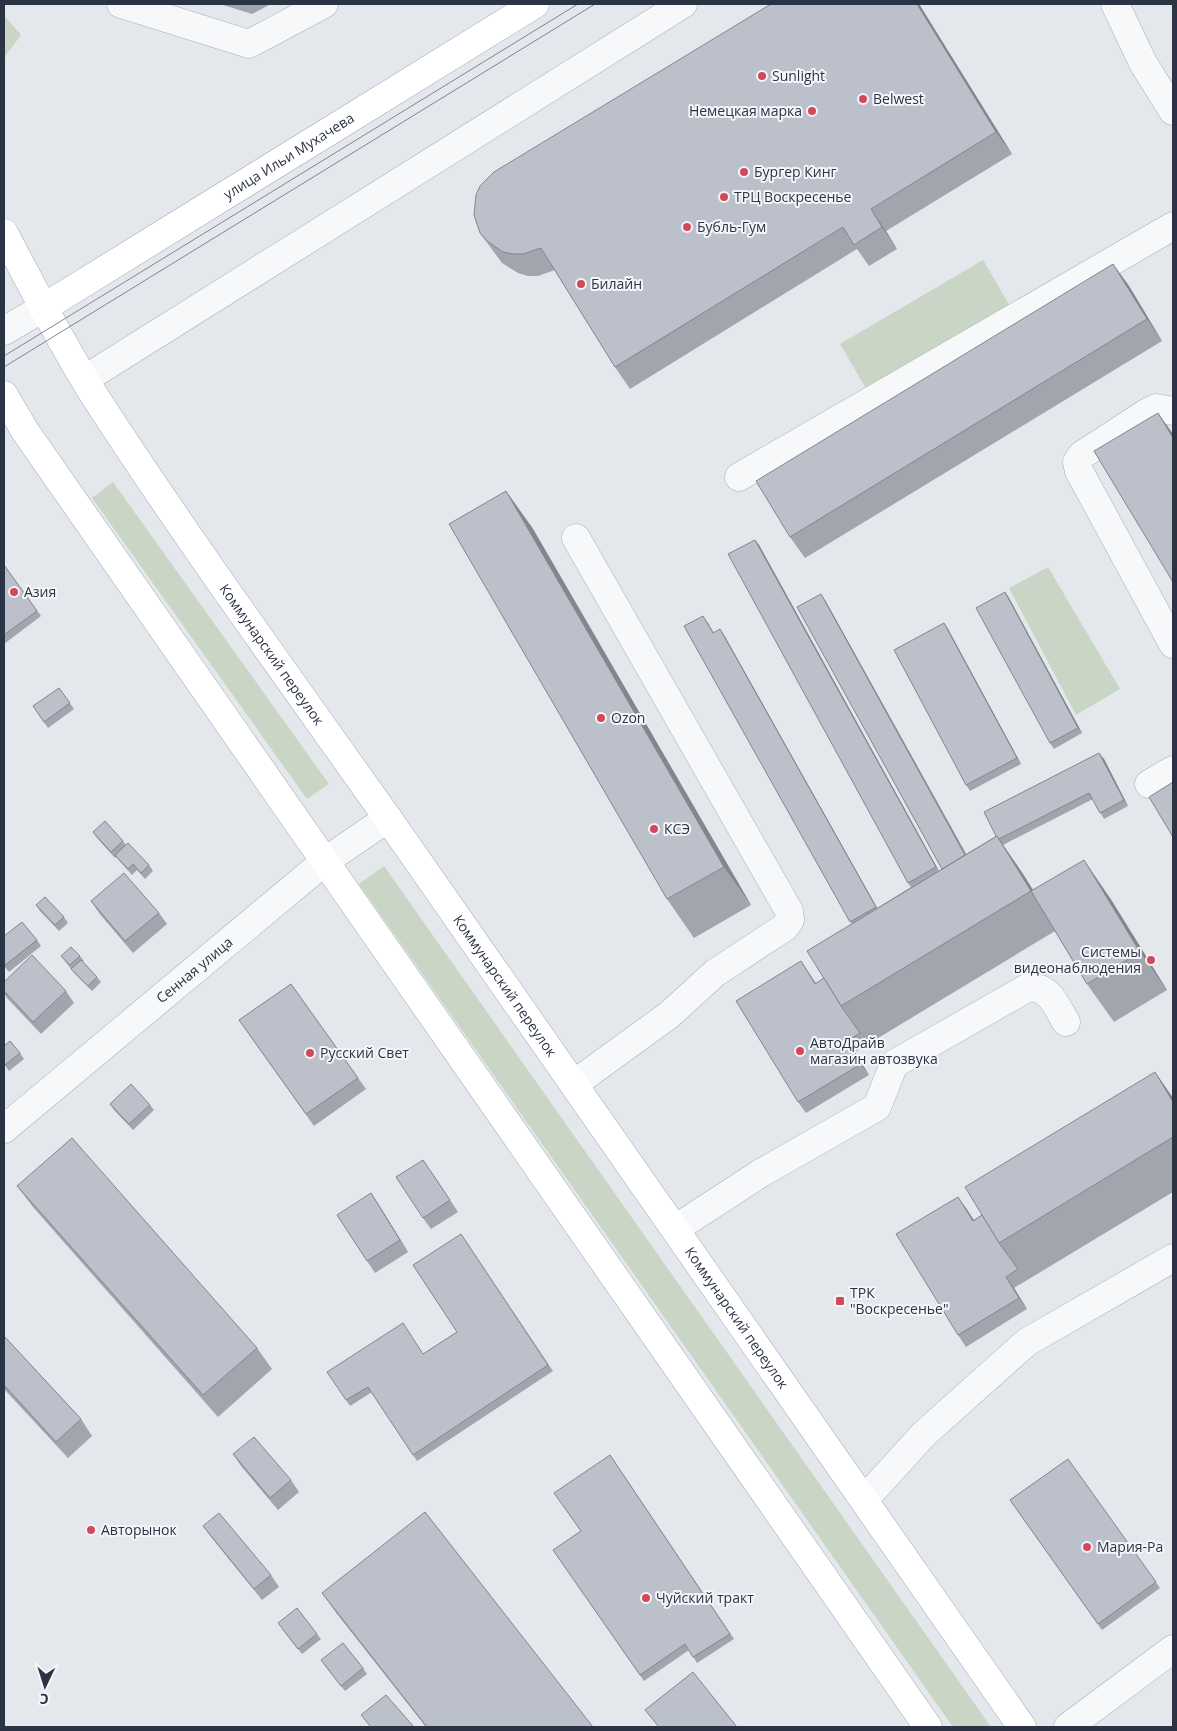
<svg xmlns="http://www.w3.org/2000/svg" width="1177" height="1731" font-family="'Open Sans',sans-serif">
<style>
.green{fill:#c9d6c5}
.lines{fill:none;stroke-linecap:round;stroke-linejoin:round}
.minor-casing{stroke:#a9aeb7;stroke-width:29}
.major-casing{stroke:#a3abb8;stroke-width:29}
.minor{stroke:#f7f8fa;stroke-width:28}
.major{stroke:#fff;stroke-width:28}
.tram{stroke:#7d8696;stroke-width:1}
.wall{fill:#a1a5ae}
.shaded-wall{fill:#83868d}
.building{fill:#bbc0ca;stroke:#83868d}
.poi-dot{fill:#d1495b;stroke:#f4f6f9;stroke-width:2}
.labels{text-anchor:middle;stroke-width:4;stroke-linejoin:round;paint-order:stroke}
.poi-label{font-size:14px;fill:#2b3445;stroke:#f4f6f9;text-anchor:start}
.street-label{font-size:14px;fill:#2b3445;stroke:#f4f6f9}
</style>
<rect width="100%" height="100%" fill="#e4e7ec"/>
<g class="green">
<polygon points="4,15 21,35 4,58"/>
<polygon points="983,260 1011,308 868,392 840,344"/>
<polygon points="113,482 329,784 307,799 92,498"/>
<polygon points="1048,567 1120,689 1076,715 1009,588"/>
<polygon points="384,866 991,1727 953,1727 359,884"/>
</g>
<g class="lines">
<g class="minor-casing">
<g id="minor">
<polyline points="121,4 249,44 324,4"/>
<polyline points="1115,4 1143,63 1173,111"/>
<polyline points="4,331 43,308"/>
<polyline points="85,379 683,4"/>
<polyline points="1173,411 1156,408 1148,412 1082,455 1077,462 1079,471 1173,644"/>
<polyline points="739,477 1173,226"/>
<polyline points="1149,784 1173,770"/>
<polyline points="574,1084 669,1015 715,973 785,927 790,920 789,911 576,538"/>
<path id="s1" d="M4 1129 324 862 388 818"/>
<path d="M675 1229 761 1173 877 1107 894 1064 1027 988C1049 984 1056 1006 1066 1022"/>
<polyline points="864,1500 924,1434 1027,1342 1173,1258"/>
<polyline points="1068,1727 1173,1649"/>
</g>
</g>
<g class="major-casing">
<g id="major">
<path id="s2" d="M4 233C32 286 60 341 92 392 192 547 302 696 408 847 613 1141 818 1434 1022 1727"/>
<path id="s3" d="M43 308 535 4"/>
<polyline points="4,395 25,431 928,1727"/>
</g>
</g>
<use href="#minor" class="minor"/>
<use href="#major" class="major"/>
<g class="tram">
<polyline points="4,356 578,4"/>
<polyline points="4,367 595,4"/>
</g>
</g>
<g class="wall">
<polygon points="220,4 271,4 252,14"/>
<polygon points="919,4 1012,154 886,231 897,249 869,266 857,249 630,389 615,367 555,270 538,276 528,276 518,273 502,263 480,233"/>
<polygon points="1113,264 1129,286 1162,341 805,558 790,537"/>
<polygon points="506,491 533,529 751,905 694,938 667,899"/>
<polygon points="755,540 759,545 939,871 942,869 825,600 966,854 996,836 1104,759 1128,806 1104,819 1093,799 1003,845 1023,874 1033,890 1110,898 1167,990 1114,1022 1087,984 1055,931 855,1052 869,1075 806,1113 798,1102 801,961 816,983 824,978 852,924 684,626 707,621 714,633 724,635 877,908 911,887 908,883"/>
<polygon points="4,565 41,616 4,644"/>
<polygon points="1005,592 1009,598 1082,733 1054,749 1050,743"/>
<polygon points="944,623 948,629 1021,764 970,791 966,785"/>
<polygon points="59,688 74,709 48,728 33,706"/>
<polygon points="93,832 123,841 126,845 149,865 153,871 145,879 137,870 132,875 116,857 115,858 97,838"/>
<polygon points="91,901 159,913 167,924 133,953 99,913"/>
<polygon points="36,905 64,917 68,923 59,931 40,911"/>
<polygon points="4,936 37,940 41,946 9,972 4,966"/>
<polygon points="61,956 80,956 84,961 83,962 97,977 101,982 92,991 75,974"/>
<polygon points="4,982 66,991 74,1003 41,1034 7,998 4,993"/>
<polygon points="291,984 366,1089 314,1126 239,1020"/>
<polygon points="4,1046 20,1053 24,1059 9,1071 4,1064"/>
<polygon points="1155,1072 1173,1098 1173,1192 1014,1288 1027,1309 966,1347 958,1335 966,1208 974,1220 982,1215"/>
<polygon points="110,1104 150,1105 154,1110 133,1130 114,1110"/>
<polygon points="431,1171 458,1212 431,1229 423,1218"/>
<polygon points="17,1186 257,1348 272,1369 218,1417 33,1207"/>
<polygon points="371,1193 408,1252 375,1273 367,1261"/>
<polygon points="461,1234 553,1371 417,1461 372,1392 350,1406 327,1372 424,1354 457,1332"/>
<polygon points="4,1336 81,1419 92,1436 68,1458 4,1389"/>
<polygon points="233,1454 291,1480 299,1492 278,1510 241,1466"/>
<polygon points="610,1455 734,1639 697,1663 689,1650 644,1681 553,1550 581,1531"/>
<polygon points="1068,1459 1160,1588 1102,1630 1010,1500"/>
<polygon points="203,1526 271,1575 279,1587 262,1600 211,1537"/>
<polygon points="322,1593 593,1727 426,1727 337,1614"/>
<polygon points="282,1629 317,1634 321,1639 302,1654"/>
<polygon points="325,1666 363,1668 367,1674 345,1691"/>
</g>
<g class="shaded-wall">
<polygon points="917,4 919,4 1012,154 996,132"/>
<polygon points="871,209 886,231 897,249 882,227"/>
<polygon points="1113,264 1129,286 1162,341 1147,319"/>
<polygon points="1158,413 1173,434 1173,438"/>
<polygon points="506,491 533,529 751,905 724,867"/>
<polygon points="755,540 759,545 940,873 936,867"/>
<polygon points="1005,592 1009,598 1082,733 1078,728"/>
<polygon points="821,594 825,600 971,863 967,857"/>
<polygon points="944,623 948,629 1021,764 1017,758"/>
<polygon points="720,629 724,635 880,913 876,907"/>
<polygon points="1099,753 1104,759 1128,806 1124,800"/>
<polygon points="997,836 1023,874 1058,930 1031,891"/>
<polygon points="1084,860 1110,898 1167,990 1140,952"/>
<polygon points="847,1041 855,1052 869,1075 861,1064"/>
<polygon points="1155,1072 1173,1098 1173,1102"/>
<polygon points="371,1193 379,1205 408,1252 400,1240"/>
<polygon points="958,1197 966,1208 981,1232 973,1221"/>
<polygon points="1006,1277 1014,1288 1027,1309 1019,1298"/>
</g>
<g class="building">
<polygon points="771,4 917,4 996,132 871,209 882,227 854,245 843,227 615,367 541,248 523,254 513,254 503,252 487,241 480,233 474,215 476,195 480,186 494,172"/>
<polygon points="1113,264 1147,319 790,537 756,481"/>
<polygon points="1158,413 1173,438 1173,582 1094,451"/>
<polygon points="506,491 724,867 667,899 449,524"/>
<polygon points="755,540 936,867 908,883 728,554"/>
<polygon points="4,565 37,611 4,635"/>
<polygon points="1005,592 1078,728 1050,743 976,608"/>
<polygon points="821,594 965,855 942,869 797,607"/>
<polygon points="703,616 713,633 720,629 876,907 850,922 684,626"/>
<polygon points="944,623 1017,758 966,785 894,650"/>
<polygon points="59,688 70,703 44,722 33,706"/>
<polygon points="1099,753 1124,800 1100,813 1089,793 999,839 996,836 984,812"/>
<polygon points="1173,782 1173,837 1149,797"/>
<polygon points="105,821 123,841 111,852 93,832"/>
<polygon points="997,836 1031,891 841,1006 807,951"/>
<polygon points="128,843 149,865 141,873 133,864 128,869 115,855"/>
<polygon points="1084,860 1140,952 1087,984 1031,891"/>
<polygon points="124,873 159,913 125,941 91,901"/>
<polygon points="45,897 64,917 55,925 36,905"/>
<polygon points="22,922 37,940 4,966 4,936"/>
<polygon points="71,947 80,956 70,965 61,956"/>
<polygon points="32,955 66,991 33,1022 4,991 4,982"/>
<polygon points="81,960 97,977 88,986 71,969"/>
<polygon points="801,961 815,984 824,978 841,1006 860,1033 847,1041 861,1064 798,1102 736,1001"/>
<polygon points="291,984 358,1078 306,1114 239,1020"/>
<polygon points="10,1041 20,1053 5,1065 4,1063 4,1046"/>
<polygon points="1155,1072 1173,1102 1173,1137 999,1243 965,1187"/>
<polygon points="131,1084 150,1105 129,1124 110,1104"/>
<polygon points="72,1138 257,1348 203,1395 17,1186"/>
<polygon points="423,1160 450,1200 423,1218 396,1177"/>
<polygon points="371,1193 400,1240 367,1261 337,1215"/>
<polygon points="958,1197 973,1221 982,1215 999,1243 1018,1269 1006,1277 1019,1298 958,1335 896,1234"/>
<polygon points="461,1234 548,1365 413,1455 368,1387 346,1400 327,1372 403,1323 423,1354 457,1332 413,1265"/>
<polygon points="4,1336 81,1419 56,1442 4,1385"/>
<polygon points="254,1437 291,1480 270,1498 233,1454"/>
<polygon points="610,1455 730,1634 693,1657 685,1644 640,1675 553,1550 581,1531 554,1493"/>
<polygon points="1068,1459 1156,1582 1098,1624 1010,1500"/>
<polygon points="425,1512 593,1727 427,1727 322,1593"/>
<polygon points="219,1513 271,1575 254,1589 203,1526"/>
<polygon points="297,1608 317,1634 298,1649 278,1623"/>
<polygon points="343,1643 363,1668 341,1686 321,1660"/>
<polygon points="693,1672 737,1727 659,1727 645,1710"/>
<polygon points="386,1695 414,1727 371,1727 361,1715"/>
</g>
<g class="poi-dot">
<circle cx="762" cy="76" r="5"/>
<circle cx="863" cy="99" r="5"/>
<circle cx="812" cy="111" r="5"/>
<circle cx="744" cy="172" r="5"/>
<circle cx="724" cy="197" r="5"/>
<circle cx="687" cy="227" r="5"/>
<circle cx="581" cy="284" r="5"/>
<circle cx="14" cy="592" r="5"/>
<circle cx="601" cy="718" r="5"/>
<circle cx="654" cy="829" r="5"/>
<circle cx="1151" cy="960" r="5"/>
<circle cx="800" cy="1051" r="5"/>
<circle cx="310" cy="1053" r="5"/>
<rect x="835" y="1296" width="10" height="10" rx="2.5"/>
<circle cx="91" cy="1530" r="5"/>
<circle cx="1087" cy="1547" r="5"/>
<circle cx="646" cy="1598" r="5"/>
</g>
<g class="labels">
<g class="poi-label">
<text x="772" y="81">Sunlight</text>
<text x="873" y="104">Belwest</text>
<text x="802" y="116" text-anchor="end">Немецкая марка</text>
<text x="754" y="177">Бургер Кинг</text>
<text x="734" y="202">ТРЦ Воскресенье</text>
<text x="697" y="232">Бубль-Гум</text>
<text x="591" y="289">Билайн</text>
<text x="24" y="597">Азия</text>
<text x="611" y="723">Ozon</text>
<text x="664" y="834">КСЭ</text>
<text x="1141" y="957" text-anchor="end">Системы<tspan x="1141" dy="16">видеонаблюдения</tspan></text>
<text x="810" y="1048">АвтоДрайв<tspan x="810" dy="16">магазин автозвука</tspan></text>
<text x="320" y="1058">Русский Свет</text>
<text x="850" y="1298">ТРК<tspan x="850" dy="16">"Воскресенье"</tspan></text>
<text x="101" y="1535">Авторынок</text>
<text x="1097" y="1552">Мария-Ра</text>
<text x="656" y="1603">Чуйский тракт</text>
</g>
<g class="street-label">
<text dy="5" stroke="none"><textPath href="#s3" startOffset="289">улица Ильи Мухачева</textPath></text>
<text dy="5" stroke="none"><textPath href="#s2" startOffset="500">Коммунарский переулок</textPath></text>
<text dy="5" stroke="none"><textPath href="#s1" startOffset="248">Сенная улица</textPath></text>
<text dy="5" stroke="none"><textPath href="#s2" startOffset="905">Коммунарский переулок</textPath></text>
<text dy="5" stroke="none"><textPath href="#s2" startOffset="1310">Коммунарский переулок</textPath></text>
</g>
</g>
<rect width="1177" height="1731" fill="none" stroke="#2b3445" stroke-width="10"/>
<g transform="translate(45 1686) rotate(184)" stroke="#f4f6f9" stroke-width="4" paint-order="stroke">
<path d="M0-4L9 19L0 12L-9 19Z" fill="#2b3445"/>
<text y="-8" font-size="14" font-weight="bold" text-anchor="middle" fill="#2b3445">С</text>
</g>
</svg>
